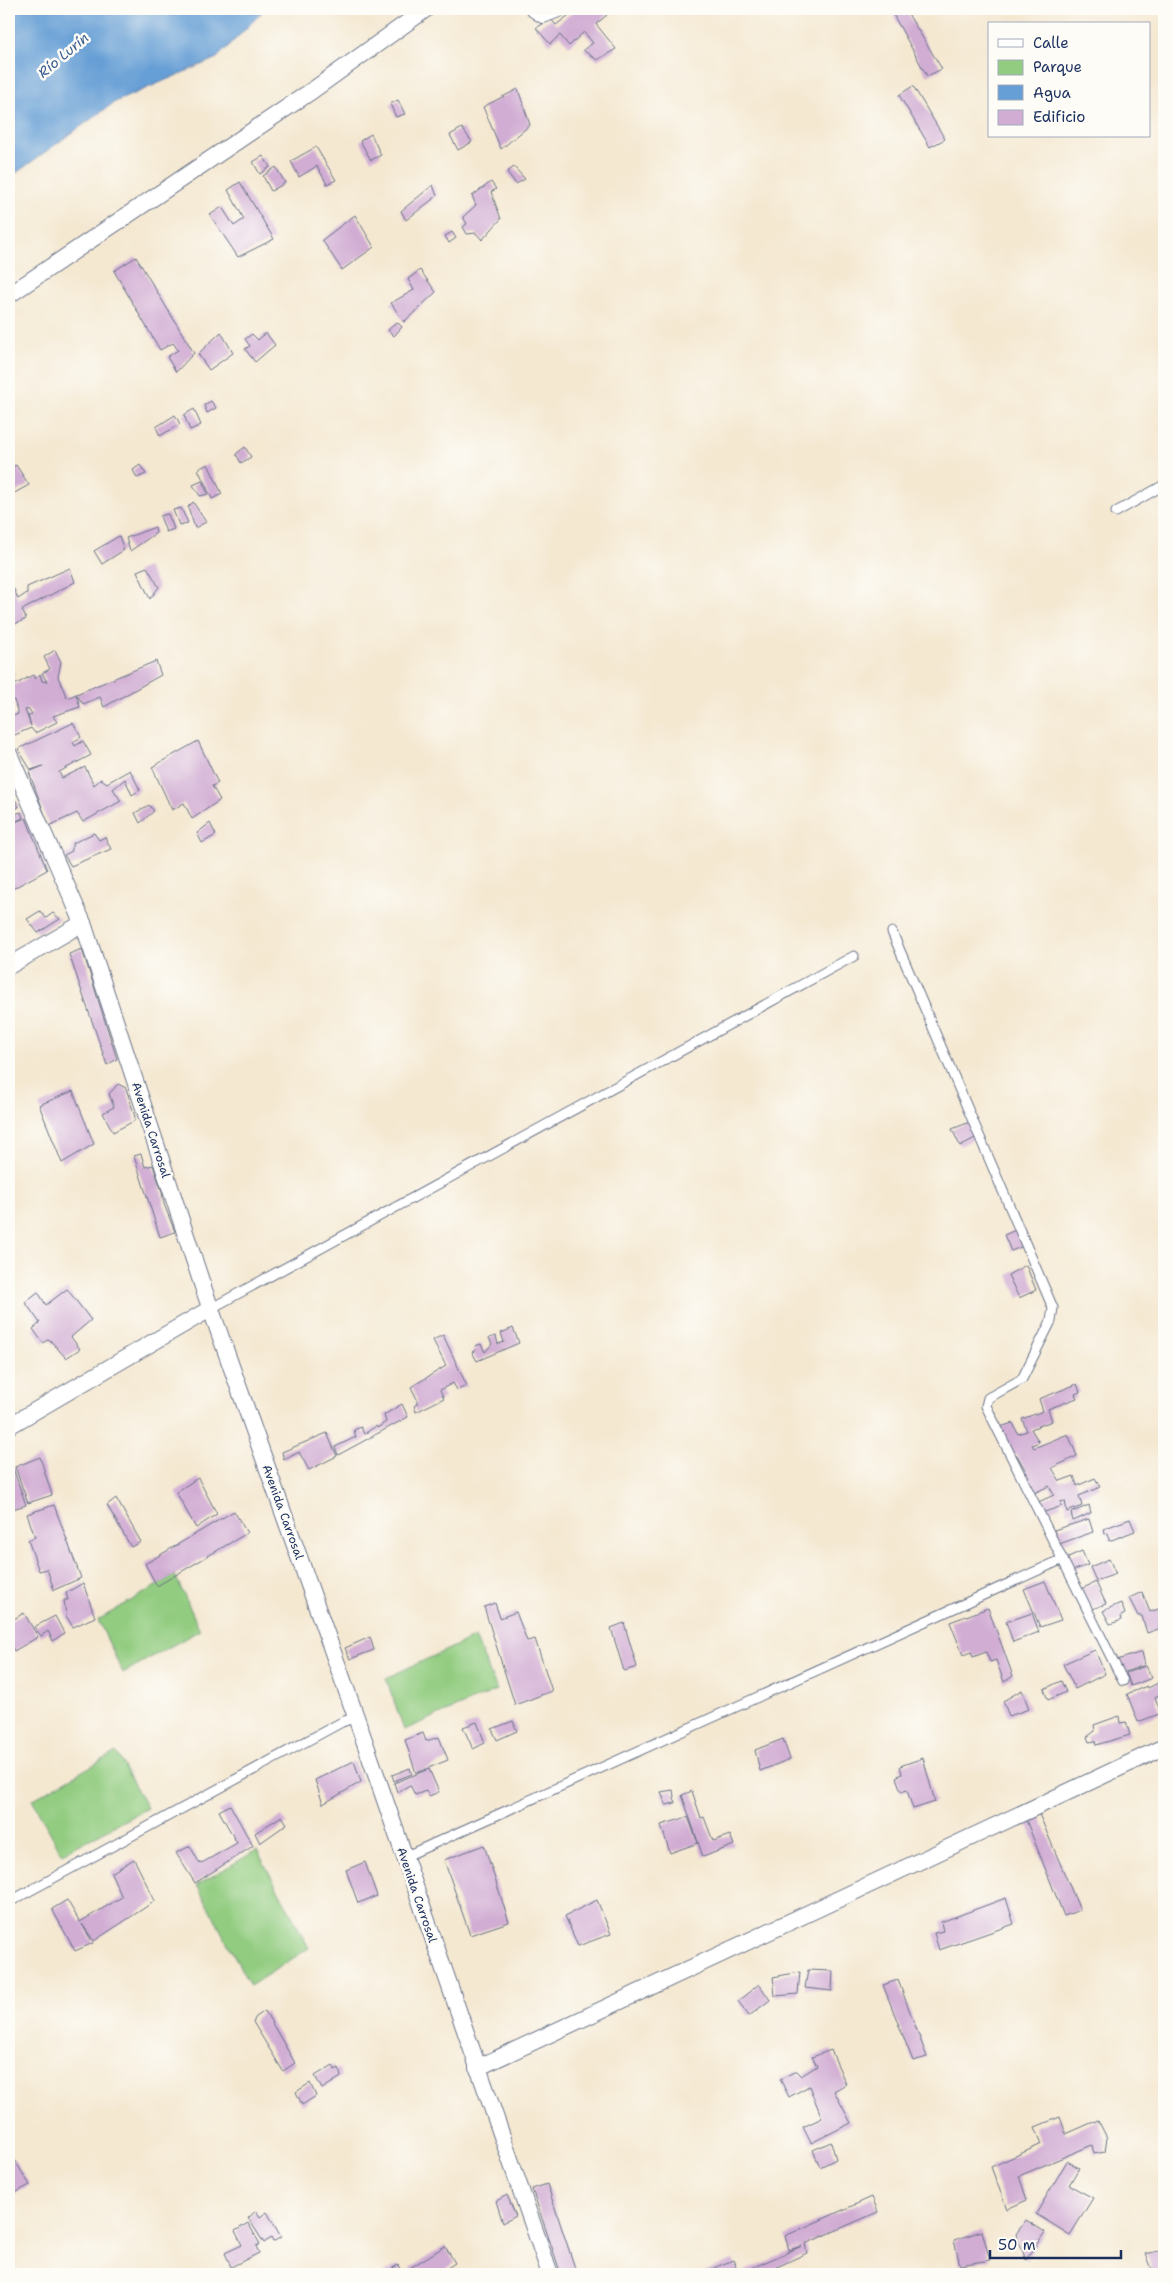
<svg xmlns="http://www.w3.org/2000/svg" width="1173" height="2283" font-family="'Shantell Sans',sans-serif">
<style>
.green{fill:#92cc80;stroke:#567e6f}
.water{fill:#669fd5;stroke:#40679a}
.building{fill:#d1add4;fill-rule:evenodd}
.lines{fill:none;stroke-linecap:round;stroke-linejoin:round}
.lane-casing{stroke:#677086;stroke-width:11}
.street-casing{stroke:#677086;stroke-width:18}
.lane{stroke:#fff;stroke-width:9}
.street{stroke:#fff;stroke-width:16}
.labels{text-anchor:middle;stroke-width:5;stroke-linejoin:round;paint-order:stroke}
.street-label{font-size:12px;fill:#1b2f5e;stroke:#fdfcf7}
.water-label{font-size:14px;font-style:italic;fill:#395c8e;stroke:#fdfcf7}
</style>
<rect width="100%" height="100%" fill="#fdfcf7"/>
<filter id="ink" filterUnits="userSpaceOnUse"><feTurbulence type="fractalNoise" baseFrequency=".02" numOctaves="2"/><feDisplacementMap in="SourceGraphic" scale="10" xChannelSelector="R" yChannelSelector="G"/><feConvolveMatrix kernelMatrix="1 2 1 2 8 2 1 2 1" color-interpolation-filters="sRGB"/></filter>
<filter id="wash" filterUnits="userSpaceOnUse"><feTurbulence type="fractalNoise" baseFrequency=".0096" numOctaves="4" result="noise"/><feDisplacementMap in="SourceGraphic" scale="20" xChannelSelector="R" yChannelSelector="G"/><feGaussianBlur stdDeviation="1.12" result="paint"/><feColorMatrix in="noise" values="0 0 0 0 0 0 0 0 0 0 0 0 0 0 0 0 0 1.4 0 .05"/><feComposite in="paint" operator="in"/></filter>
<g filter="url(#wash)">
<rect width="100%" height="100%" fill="#f4e8d1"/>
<g class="green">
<polygon points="175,1575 200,1630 123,1673 98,1620"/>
<polygon points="475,1637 497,1690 404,1730 386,1678"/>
<polygon points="116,1752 147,1808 62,1854 32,1800"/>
<polygon points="257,1850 309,1948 250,1986 197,1885"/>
</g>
<polygon class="water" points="9,9 265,9 217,58 115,102 9,178"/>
<g id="blocks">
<g class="building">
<polygon points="577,9 603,9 607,15 596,24 616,49 597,60 583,50 593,43 584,32 569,46 560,35 550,44 536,28 551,19 556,25"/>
<polygon points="890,9 905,9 942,69 927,76"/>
<polygon points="913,86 945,139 930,147 899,95"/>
<polygon points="518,89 530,125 501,149 483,107"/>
<polygon points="398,100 405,114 396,117 390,104"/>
<polygon points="462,128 472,142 458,150 450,135"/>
<polygon points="371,134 381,155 371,160 360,141"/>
<polygon points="316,147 336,180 327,184 317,166 299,177 291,161"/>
<polygon points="263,156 270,167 260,174 253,162"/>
<polygon points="276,167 285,183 271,191 263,176"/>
<polygon points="514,167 525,179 516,184 507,172"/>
<polygon points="240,182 274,239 238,257 210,215 222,207 234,226 244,219 228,190"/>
<polygon points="491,182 496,189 491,192 501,219 482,240 476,233 467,234 463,227 467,224 463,217 476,205 472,196"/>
<polygon points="433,185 437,196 406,220 401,211"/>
<polygon points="355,215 374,247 342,270 322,240"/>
<polygon points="452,232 456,238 449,243 445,236"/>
<polygon points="136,257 194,353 176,372 167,357 178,350 173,343 160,350 114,271"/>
<polygon points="420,270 436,292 404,322 391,303 414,290 408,279"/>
<polygon points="397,322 402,327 394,336 388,330"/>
<polygon points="221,332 233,353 209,370 198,354"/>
<polygon points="266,333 275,345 255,362 245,349 250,346 245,339 252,334 258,340"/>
<polygon points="211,401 216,408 207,413 204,405"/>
<polygon points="194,409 201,425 190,430 184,415"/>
<polygon points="175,415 180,424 160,436 156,427"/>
<polygon points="245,447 251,457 241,463 236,454"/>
<polygon points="208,464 222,494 212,499 198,469"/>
<polygon points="16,465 29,485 9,496 9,469"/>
<polygon points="140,465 146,474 137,478 133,470"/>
<polygon points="202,481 208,494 200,496 193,485"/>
<polygon points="193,502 206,522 195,528 188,507"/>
<polygon points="181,508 188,523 179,525 173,510"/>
<polygon points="168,514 174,529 166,532 160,516"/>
<polygon points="155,527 156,533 130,551 126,538"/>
<polygon points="119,536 124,550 102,564 94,551"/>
<polygon points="147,567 159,587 150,599 137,571"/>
<polygon points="70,568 75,582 22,610 26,619 13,625 9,615 9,591 14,589 18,599 27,593 27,587"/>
<path d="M55 650 61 662 58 677 67 698 156 661 161 675 104 707 100 697 83 704 76 694 80 707 53 716 57 722 35 733 31 728 10 737 9 718 18 714 14 700 9 702V688L33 675 35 679 40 674 42 681 47 682 42 673 50 669 44 657ZM29 709 32 714 28 716 31 726 25 710Z"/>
<polygon points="9,666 15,675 9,680"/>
<polygon points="73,723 81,737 73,742 75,746 83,741 91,755 59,772 62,778 85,767 94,785 101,779 107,783 130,770 140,790 132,795 125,779 113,789 121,801 83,822 77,813 49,826 29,772 43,766 31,770 18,749"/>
<polygon points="198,741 218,783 212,786 220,800 192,819 184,803 172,810 152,767"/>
<polygon points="9,786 14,799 9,801"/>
<polygon points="16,801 19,807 11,811 9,804"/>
<polygon points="149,805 154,811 140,823 135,813"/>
<polygon points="21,812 23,818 14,822 12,815"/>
<polygon points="26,818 47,870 10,890 9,824"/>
<polygon points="210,823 216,835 202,843 197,833"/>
<polygon points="94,833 99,840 105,837 111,849 71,866 64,855 72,851 71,847 73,846 73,843"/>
<polygon points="40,911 46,918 53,913 60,919 38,933 27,919"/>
<polygon points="82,949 117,1059 107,1065 69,954"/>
<polygon points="118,1084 126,1088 135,1117 134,1121 113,1132 103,1113 114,1107 109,1094"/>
<polygon points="73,1091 94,1144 62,1163 39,1105"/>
<polygon points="970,1122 977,1137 960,1146 952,1129"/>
<polygon points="141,1154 145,1167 153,1165 162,1192 164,1204 175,1232 160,1237 134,1156"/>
<polygon points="1018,1229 1026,1245 1011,1251 1004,1235"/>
<polygon points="1026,1265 1036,1290 1019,1298 1008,1275"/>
<polygon points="67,1289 91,1320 71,1337 80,1349 66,1358 49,1339 43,1343 33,1329 40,1323 25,1302 38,1292 46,1305"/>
<polygon points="513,1328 519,1343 477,1361 472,1352 476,1350 475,1346 481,1344 485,1352 492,1344 489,1338 496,1336 498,1344 504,1342 501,1333"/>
<polygon points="443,1335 467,1386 457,1390 453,1383 440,1390 444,1398 416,1412 414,1406 417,1404 417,1399 411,1387 446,1366 433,1340"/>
<polygon points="1077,1384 1080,1392 1075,1394 1077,1398 1048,1409 1052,1421 1031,1429 1039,1442 1032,1445 1034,1448 1068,1434 1077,1456 1052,1468 1060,1481 1074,1476 1077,1486 1095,1478 1100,1487 1079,1496 1082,1506 1067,1512 1065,1501 1060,1502 1062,1506 1042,1513 1036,1503 1054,1495 1049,1486 1032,1494 1024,1479 1029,1477 1017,1455 1012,1455 1000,1427 1013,1423 1018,1434 1027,1431 1022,1419 1043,1411 1039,1399"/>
<polygon points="402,1404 408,1417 338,1455 335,1447 356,1437 354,1430 361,1427 364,1434 376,1426 377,1428 386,1422 384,1415"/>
<polygon points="327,1433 337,1456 309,1470 299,1452 284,1460 282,1452"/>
<polygon points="40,1457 52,1495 28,1503 15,1467"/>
<polygon points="13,1468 26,1505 9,1510 9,1470"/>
<polygon points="198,1478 217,1514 196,1528 176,1492"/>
<polygon points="116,1498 141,1542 131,1547 107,1505"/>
<polygon points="54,1505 81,1578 54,1590 47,1569 39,1571 28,1540 35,1537 27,1514"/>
<polygon points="1089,1505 1091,1513 1073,1521 1071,1513"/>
<polygon points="234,1511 247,1533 157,1586 145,1564"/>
<polygon points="1089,1519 1093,1532 1059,1544 1054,1530"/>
<polygon points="1130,1519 1135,1531 1109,1541 1108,1533 1105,1534 1103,1529"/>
<polygon points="1082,1551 1088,1565 1072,1571 1066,1558"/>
<polygon points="1109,1559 1116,1574 1096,1581 1090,1567"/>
<polygon points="1045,1581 1061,1620 1040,1627 1024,1589"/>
<polygon points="1096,1582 1106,1604 1092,1609 1081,1589"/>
<polygon points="83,1583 95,1617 73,1627 66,1616 64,1600 68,1600 66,1593"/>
<polygon points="1142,1592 1150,1612 1164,1607 1164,1627 1147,1633 1142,1616 1138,1616 1129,1598"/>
<polygon points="495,1603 500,1618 516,1612 527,1641 535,1639 552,1691 515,1705 484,1607"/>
<polygon points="1121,1603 1125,1614 1121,1616 1122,1620 1110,1624 1103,1611"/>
<polygon points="988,1608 1013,1676 1004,1682 996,1660 990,1662 986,1652 973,1657 971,1652 963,1655 950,1622"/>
<polygon points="24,1613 38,1637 14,1651 9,1642 9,1622"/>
<polygon points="1032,1613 1039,1632 1013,1642 1006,1622"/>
<polygon points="55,1616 64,1633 53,1641 48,1631 41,1636 34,1627"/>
<polygon points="624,1623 637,1667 624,1671 611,1628"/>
<polygon points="370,1637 374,1650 350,1659 345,1648"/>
<polygon points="1095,1650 1105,1674 1075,1689 1063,1664"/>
<polygon points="1142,1652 1145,1665 1122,1673 1117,1660"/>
<polygon points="1146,1666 1152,1678 1131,1686 1126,1673"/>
<polygon points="1061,1681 1066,1692 1048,1700 1044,1689"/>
<polygon points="1162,1681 1164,1692 1155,1697 1160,1711 1159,1714 1138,1722 1127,1694 1147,1686 1148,1688"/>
<polygon points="1022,1690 1029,1709 1009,1716 1003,1701"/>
<polygon points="1119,1716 1120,1723 1126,1722 1130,1735 1096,1745 1095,1741 1089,1742 1087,1737 1095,1731 1094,1725"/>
<polygon points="513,1721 517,1731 497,1740 492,1729"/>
<polygon points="477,1722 485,1743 473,1749 463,1727"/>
<polygon points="423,1733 426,1741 439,1737 448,1760 416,1773 405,1740"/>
<polygon points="783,1739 790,1759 760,1771 755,1750"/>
<polygon points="923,1758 935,1802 913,1809 907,1790 901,1792 896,1777 902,1774 900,1766"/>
<polygon points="354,1761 361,1782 323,1804 315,1780"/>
<polygon points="410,1768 412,1774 394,1781 392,1775"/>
<polygon points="429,1769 439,1792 429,1796 426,1791 415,1795 410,1785 397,1792 394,1783"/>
<polygon points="673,1790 675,1803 666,1805 661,1792"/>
<polygon points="692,1791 701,1818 704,1817 713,1841 730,1835 734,1845 703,1857 682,1795"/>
<polygon points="230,1805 253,1846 195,1883 176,1853 190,1846 200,1864 237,1843 219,1811"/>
<polygon points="1039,1814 1080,1910 1064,1916 1026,1820"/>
<polygon points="282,1816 287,1824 260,1843 255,1833"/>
<polygon points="688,1817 698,1843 670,1853 661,1825"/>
<polygon points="484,1845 509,1922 470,1935 444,1860"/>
<polygon points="134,1859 155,1901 94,1941 82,1924 93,1943 75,1951 52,1909 67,1900 80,1922 122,1897 111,1873"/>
<polygon points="365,1862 377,1896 358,1903 346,1870"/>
<polygon points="1006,1898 1014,1924 939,1950 934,1933 943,1931 941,1922"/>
<polygon points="597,1900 611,1934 578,1946 565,1916"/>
<polygon points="808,1970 833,1971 832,1991 805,1988"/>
<polygon points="800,1972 798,1994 775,1996 773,1977"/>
<polygon points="898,1980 927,2057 913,2061 883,1985"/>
<polygon points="759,1984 770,2000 749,2016 738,2001"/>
<polygon points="265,2011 295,2063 283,2071 253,2022 256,2017"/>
<polygon points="831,2050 846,2084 834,2091 851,2123 811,2143 803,2127 822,2118 809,2086 789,2097 780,2079 796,2071 801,2076 817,2066 812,2057"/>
<polygon points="333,2065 335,2070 339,2068 341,2077 322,2089 315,2076"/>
<polygon points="310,2083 316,2096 302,2105 296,2092"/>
<polygon points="1060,2117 1066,2134 1098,2120 1107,2138 1105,2152 1094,2154 1092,2145 1019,2176 1027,2200 1007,2209 991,2167 1042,2144 1035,2127"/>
<polygon points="831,2142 836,2159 820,2167 813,2150"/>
<polygon points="14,2159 30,2185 11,2195 9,2191 9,2162"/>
<polygon points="1067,2161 1079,2168 1069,2185 1093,2198 1070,2235 1036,2214"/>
<polygon points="547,2184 577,2274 561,2274 532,2189"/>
<polygon points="507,2195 516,2216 503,2223 496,2201"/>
<polygon points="872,2197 878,2212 805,2244 807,2253 762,2274 747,2274 745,2271 802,2246 789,2250 785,2236"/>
<polygon points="256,2211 260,2217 267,2212 281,2237 273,2242 271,2238 264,2243 248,2218"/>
<polygon points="1026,2220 1045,2232 1026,2260 1016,2234"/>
<polygon points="248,2223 260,2244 256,2246 259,2253 231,2267 225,2253 242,2245 235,2231"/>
<polygon points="982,2231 990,2260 960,2265 954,2240"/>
<polygon points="445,2246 455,2263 438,2274 414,2274 410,2268"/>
<polygon points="1162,2250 1164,2255 1164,2274 1154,2274 1146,2254"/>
<polygon points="733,2260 739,2273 737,2274 699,2274"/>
<polygon points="398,2265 403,2274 382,2274"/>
</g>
</g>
</g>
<g filter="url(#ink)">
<use href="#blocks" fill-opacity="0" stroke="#677086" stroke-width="1"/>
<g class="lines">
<g class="lane-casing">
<g id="lane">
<polyline points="1116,512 1164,485"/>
<polyline points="892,932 1053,1308 1051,1321 1022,1379 988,1398 986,1406 1123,1681"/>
<polyline points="210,1309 854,956"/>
<polyline points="404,1857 1063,1559"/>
<polyline points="9,1902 342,1722 356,1717"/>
</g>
</g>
<g class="street-casing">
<g id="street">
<polyline points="534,9 543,15 558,9"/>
<polyline points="9,295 313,90 426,9"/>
<polyline points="9,754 83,923 204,1290 356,1717 550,2274"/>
<polyline points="9,966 83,923"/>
<polyline points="9,1426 210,1309"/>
<polyline points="477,2068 1164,1747"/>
</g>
</g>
<use href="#lane" class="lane"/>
<use href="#street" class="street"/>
</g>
</g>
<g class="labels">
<g class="street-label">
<text transform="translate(151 1130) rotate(72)" y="4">Avenida Carrosal</text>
<text transform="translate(283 1512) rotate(70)" y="4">Avenida Carrosal</text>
<text transform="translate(417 1895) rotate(71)" y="4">Avenida Carrosal</text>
</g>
<g class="water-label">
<text transform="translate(63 55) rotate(-40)" y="5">Río Lurín</text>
</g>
</g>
<rect width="1173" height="2283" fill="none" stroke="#fdfcf7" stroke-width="30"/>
<rect x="988" y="22" width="162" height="115" fill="#fdfcf7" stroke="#a3aaba"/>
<rect x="998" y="39" width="25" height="8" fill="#ffffff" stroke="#a3aaba"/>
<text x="1033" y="48" font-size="15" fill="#1b2f5e">Calle</text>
<rect x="998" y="60" width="25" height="15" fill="#92cc80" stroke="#a3aaba"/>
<text x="1033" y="72" font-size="15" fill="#1b2f5e">Parque</text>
<rect x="998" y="85" width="25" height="15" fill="#669fd5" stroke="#a3aaba"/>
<text x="1033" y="98" font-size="15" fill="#1b2f5e">Agua</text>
<rect x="998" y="110" width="25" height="15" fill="#d1add4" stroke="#a3aaba"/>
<text x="1033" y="122" font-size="15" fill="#1b2f5e">Edificio</text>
<path d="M990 2250v8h131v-8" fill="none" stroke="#1b2f5e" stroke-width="2.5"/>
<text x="998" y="2250" font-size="15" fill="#1b2f5e" stroke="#fdfcf7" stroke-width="4" paint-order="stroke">50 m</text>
</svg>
